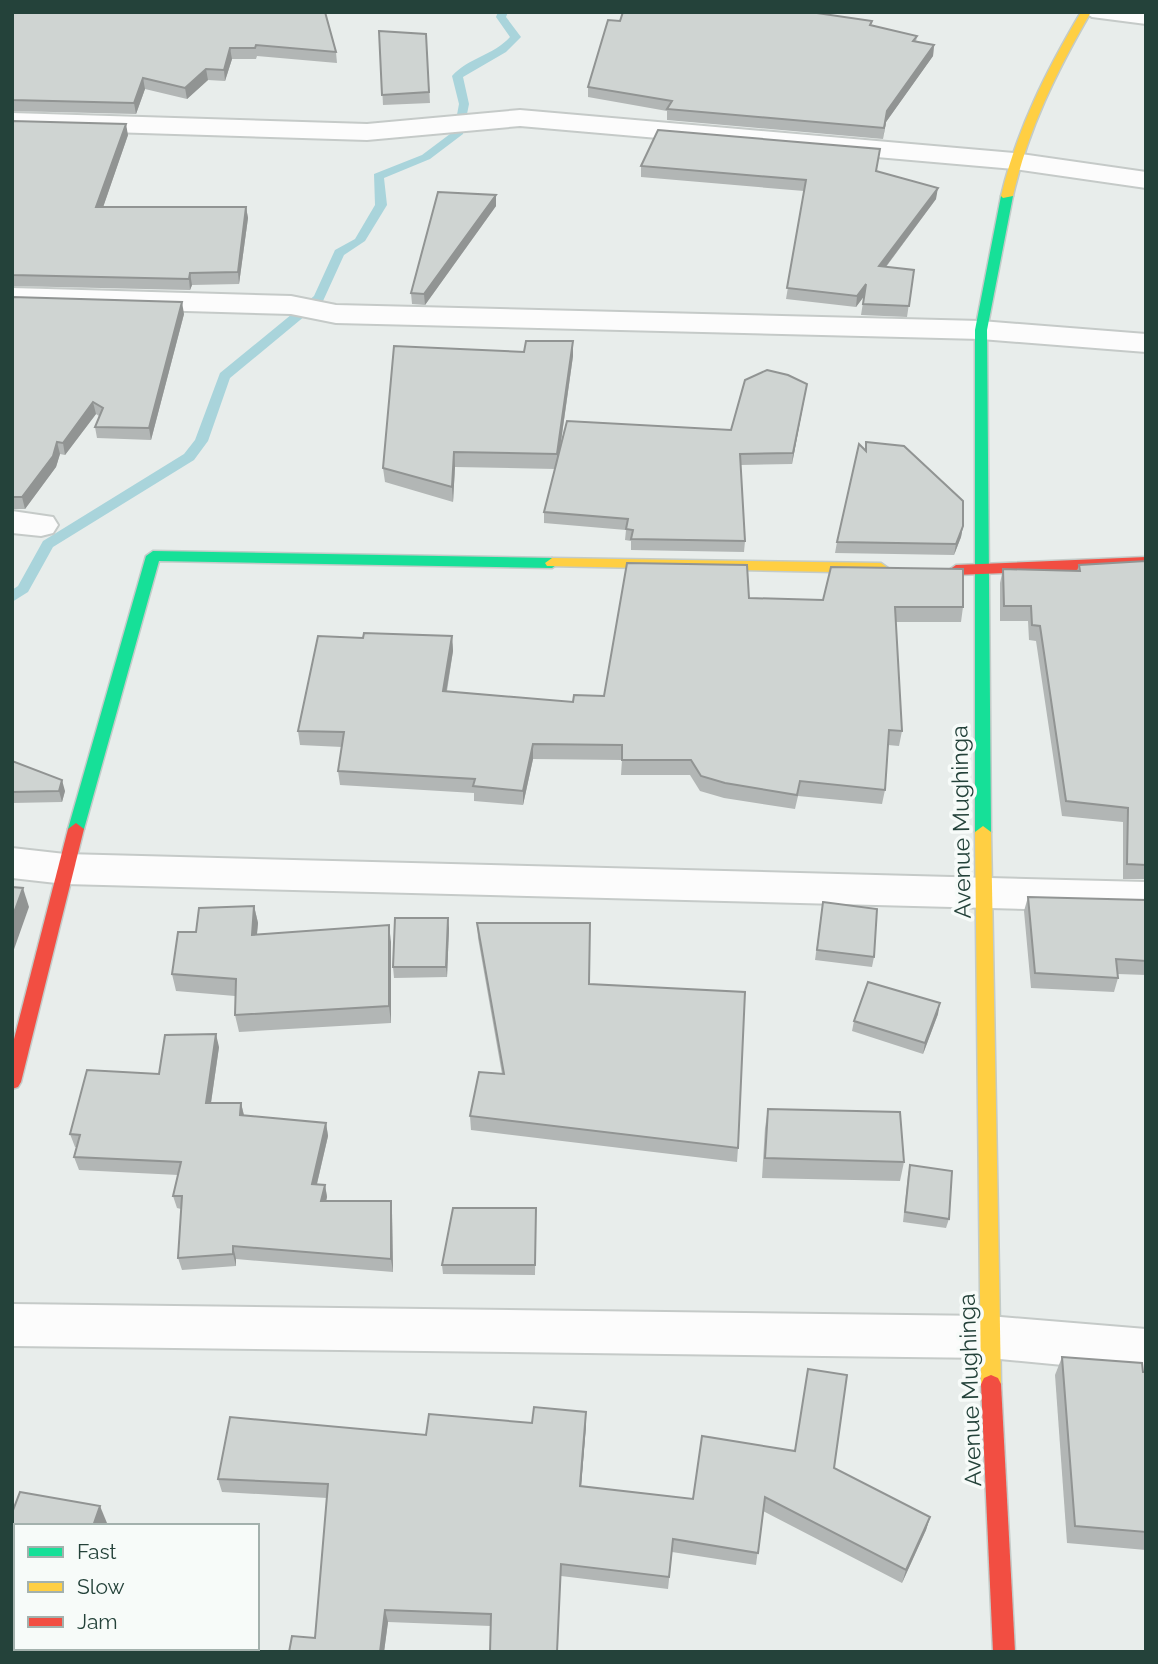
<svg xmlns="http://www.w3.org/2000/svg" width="1158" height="1664" font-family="Raleway,sans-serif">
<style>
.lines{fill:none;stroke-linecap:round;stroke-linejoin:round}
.stream{fill:#a9d4db;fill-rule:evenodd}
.lane-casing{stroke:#c5cac8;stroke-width:4}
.street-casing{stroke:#c5cac8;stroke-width:4}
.fast-casing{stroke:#c3cbc8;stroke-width:3}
.slow-casing{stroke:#c3cbc8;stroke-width:3}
.jam-casing{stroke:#c3cbc8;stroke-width:3}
.lane{fill:#fcfcfc;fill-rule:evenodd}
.street{fill:#fcfcfc;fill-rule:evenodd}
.fast{fill:#16e098;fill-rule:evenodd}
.slow{fill:#ffcf43;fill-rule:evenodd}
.jam{fill:#f24e42;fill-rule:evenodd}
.wall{fill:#b2b6b5}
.shaded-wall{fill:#919493}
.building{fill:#cfd4d2;stroke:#919493;stroke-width:2}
.labels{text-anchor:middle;stroke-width:7;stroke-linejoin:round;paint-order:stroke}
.street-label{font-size:23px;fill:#24423a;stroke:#f7fbf9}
</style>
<rect width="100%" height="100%" fill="#e8edeb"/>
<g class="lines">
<path class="stream" d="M498 12H508L506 17 521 37 506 52 463 77 469 104 463 134 430 159 384 178 387 205 365 241 344 255 323 301 230 378 208 441 194 460 53 547 28 592 12 602V590L18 586 43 541 184 454 195 440 220 373 314 296 335 250 355 239 375 205 374 174 422 155 454 131 459 104 452 76C468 58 494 55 510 37L496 17Z"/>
<g class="lane-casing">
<polygon id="lane" points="1084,12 1146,14 1146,24 1092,17"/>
</g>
<g class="street-casing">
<g id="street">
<polygon points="520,110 1014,153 1146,172 1146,188 1014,169 520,126 367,140 12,129 12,113 367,124"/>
<polygon points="12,288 291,296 336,305 981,321 1146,334 1146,352 981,339 336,323 291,314 12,306"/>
<polygon points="12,511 53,517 58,525 53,533 41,536 12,533"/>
<polygon points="12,848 65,854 1146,882 1146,912 65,884 12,878"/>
<polygon points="12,1304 989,1316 1146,1329 1146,1373 989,1358 12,1346"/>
</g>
</g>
<g class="fast-casing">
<g id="fast">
<polygon points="1007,193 1013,196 987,330 991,832 983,838 975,832 975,330 1001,196"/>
<polygon points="153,551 552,558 559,563 552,568 159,561 84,829 76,835 68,829 146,556"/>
</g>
</g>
<g class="slow-casing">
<g id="slow">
<path d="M1081 12H1091C1057 71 1028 129 1013 196L1003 198 1001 196C1017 129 1046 71 1081 12Z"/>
<polygon points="552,558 881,563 888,568 881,573 547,566 545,563"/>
<polygon points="983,826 991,832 1001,1384 998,1390 991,1393 984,1390 981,1384 975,832"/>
</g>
</g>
<g class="jam-casing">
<g id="jam">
<polygon points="1146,557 1146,567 956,575 949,570 956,565"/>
<polygon points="76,823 84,829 21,1082 18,1087 12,1089 12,1047 68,829"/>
<polygon points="991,1375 998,1378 1001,1384 1015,1652 993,1652 981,1384 984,1378"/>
</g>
</g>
<use href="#lane" class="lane"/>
<use href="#street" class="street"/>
<use href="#fast" class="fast"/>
<use href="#slow" class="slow"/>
<use href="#jam" class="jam"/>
</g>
<g class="wall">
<polygon points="12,12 336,52 337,63 257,56 256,59 232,59 225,81 208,80 187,99 145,89 136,114 12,111"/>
<polygon points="872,21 871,25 917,36 916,42 934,45 933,56 886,122 883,139 667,120 667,111 588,97 588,87"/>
<polygon points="379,31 426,34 430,103 383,105"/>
<polygon points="12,121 128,135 103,207 246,207 248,218 239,284 192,285 190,290 12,286"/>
<polygon points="880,149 876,171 936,199 886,267 914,270 907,317 861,315 864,296 856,307 786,299 804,191 641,177 641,166"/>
<polygon points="496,195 496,206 425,305 412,304 411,293"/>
<polygon points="12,297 184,314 151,440 97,438 95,427 99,416 96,414 65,455 60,454 56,467 25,509 12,509"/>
<polygon points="524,352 573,356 560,449 731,430 805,395 792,464 740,465 745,541 744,552 631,550 631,541 625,540 626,530 544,523 544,512 555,469 455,467 453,502 385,482 383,468"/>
<polygon points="866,442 963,526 961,537 954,555 835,553 837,542 865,450"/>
<polygon points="1146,561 1146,879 1123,879 1123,822 1062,816 1036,641 1029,640 1028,621 1000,621 1000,583 1003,569 1077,571 1079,565"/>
<polygon points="749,598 963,607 961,622 896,622 902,731 899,746 888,745 885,790 882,804 798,796 795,809 724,798 700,791 690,775 621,775 622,760 533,759 523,805 474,801 474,793 340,785 338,771 342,747 300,745 298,731 363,638 452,636 453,651 447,691 573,702 604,696"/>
<polygon points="12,761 65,791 62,802 12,803"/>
<polygon points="1028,897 1146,900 1146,975 1118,974 1118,978 1114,992 1031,988 1024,911"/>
<polygon points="823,902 874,957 872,967 815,960"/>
<polygon points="254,906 258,923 257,935 391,942 391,1023 239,1032 235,1015 235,996 176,991 172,974 196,932"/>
<polygon points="477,923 589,984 738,1148 737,1162 471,1130 470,1116 502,1074 478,938"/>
<polygon points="449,928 447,977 394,978 393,967"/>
<polygon points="938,1014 923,1054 852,1031 854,1021"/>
<polygon points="219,1047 211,1103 241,1103 244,1115 326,1123 328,1136 317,1184 325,1185 327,1197 326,1201 392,1213 393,1272 236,1259 236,1266 182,1270 178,1258 181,1209 177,1208 173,1196 178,1175 79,1170 74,1157 77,1147 75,1147 70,1134 159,1074"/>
<polygon points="768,1109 904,1162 900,1181 762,1178 765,1128"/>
<polygon points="910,1165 949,1219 946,1228 903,1222 908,1175"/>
<polygon points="536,1218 535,1275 443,1274 442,1265"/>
<polygon points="1062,1357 1146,1372 1146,1550 1067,1543 1055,1375"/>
<polygon points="532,1423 586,1426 581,1486 693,1499 834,1468 930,1517 926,1530 902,1583 763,1511 756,1565 672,1552 668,1589 561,1576 491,1626 388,1622 384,1652 289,1652 315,1638 327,1498 222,1492 218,1479 426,1435"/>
<polygon points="12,1513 107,1523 16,1526 16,1584 12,1583"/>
</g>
<g class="shaded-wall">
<polygon points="934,45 933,56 886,122 883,139 887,111"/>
<polygon points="230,48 232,59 225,81 224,70"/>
<polygon points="206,69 208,80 187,99 185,88"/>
<polygon points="143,78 145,89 136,114 134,103"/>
<polygon points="126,124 128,135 99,219 96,207"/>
<polygon points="938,188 936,199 878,277 879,266"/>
<polygon points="496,195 496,206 425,305 424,294"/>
<polygon points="246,207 248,218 239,284 238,272"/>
<polygon points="190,273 192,285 190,290 189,279"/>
<polygon points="866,284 865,295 856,307 857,296"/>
<polygon points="182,302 184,314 151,440 149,428"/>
<polygon points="573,341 573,356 557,469 557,454"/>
<polygon points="807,384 805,395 792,464 793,453"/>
<polygon points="93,402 96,414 65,455 63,443"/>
<polygon points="57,442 60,454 56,467 25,509 22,497"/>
<polygon points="454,452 455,467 453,502 452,487"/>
<polygon points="963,526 961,537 954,555 956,544"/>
<polygon points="452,636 453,651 444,705 443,691"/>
<polygon points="533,744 533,759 523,805 523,791"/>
<polygon points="62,780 65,791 62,802 59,791"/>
<polygon points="23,888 29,907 12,955 12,918"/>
<polygon points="254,906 258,923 255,952 252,935"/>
<polygon points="448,918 449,928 447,977 446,967"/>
<polygon points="389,925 391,942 391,1023 389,1006"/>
<polygon points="940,1003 938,1014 923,1054 925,1043"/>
<polygon points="216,1034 219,1047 209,1116 206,1103"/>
<polygon points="241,1103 244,1116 240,1115"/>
<polygon points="326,1123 328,1136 314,1196 312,1184"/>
<polygon points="325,1185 327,1197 323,1213 321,1201"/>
<polygon points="391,1201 392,1213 393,1272 391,1259"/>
<polygon points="233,1246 236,1259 236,1266 233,1254"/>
<polygon points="586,1412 586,1426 580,1500 580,1486"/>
<polygon points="100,1506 107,1523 106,1526 93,1526"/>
<polygon points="930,1517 926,1530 902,1583 906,1570"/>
<polygon points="385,1610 388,1622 384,1652 380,1652"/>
</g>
<g class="building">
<polygon points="12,12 325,12 336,52 256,45 255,48 230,48 224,70 206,69 185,88 143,78 134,103 12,100"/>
<polygon points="623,12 810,12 872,21 870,25 917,36 913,41 934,45 887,111 884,128 667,109 672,101 588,87 608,20 620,21"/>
<polygon points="379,31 426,34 429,92 382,95"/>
<polygon points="12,121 126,124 96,207 246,207 238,272 190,273 189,279 12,275"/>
<polygon points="658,130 880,149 876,171 938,188 879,266 914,270 909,306 863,304 866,284 857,296 787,288 806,180 641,166"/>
<polygon points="438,192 496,195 424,294 411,293"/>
<polygon points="12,297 182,302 149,428 95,427 103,408 93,402 63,443 57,442 53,456 22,497 12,497"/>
<polygon points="526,341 573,341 557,454 454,452 452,487 383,468 394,346 524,352"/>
<polygon points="767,370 788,375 807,384 793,453 740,454 745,541 631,539 633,530 626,529 628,519 544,512 567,421 731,430 745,380"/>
<polygon points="866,442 904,446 963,501 963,526 956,544 837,542 859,444 866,451"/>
<polygon points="1146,561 1146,865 1127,864 1128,808 1066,801 1040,626 1032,625 1031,606 1004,606 1003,569 1080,571 1079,565"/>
<polygon points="627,563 747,565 749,598 823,600 831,567 963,569 963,607 895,607 902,731 889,730 885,790 800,781 797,795 725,783 701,776 691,760 622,760 622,745 533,744 523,791 473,786 475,779 338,771 344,732 298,731 318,636 363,638 364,633 452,636 443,691 573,702 574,695 604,696"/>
<polygon points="12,761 62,780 59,791 12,792"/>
<polygon points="12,887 23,888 12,918"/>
<polygon points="1028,897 1146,900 1146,961 1116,959 1118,978 1035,973"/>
<polygon points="823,902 877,909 874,957 817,950"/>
<polygon points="254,906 252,935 389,925 389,1006 235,1015 236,979 172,974 178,932 196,932 199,908"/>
<polygon points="395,918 448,918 446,967 393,967"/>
<polygon points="477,923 590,923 589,984 745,992 738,1148 470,1116 479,1072 504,1074"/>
<polygon points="868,982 940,1003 925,1043 854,1021"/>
<polygon points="216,1034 206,1103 241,1103 240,1115 326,1123 312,1184 325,1185 321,1201 391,1201 391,1259 233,1246 233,1254 178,1258 182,1196 173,1196 181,1162 74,1157 80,1135 70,1134 87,1070 159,1074 165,1035"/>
<polygon points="768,1109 900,1112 904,1162 765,1158"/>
<polygon points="910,1165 952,1171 949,1219 905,1212"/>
<polygon points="453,1208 536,1208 535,1265 442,1265"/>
<polygon points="1062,1357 1142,1363 1143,1372 1146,1372 1146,1532 1075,1526"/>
<polygon points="808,1369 847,1375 834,1468 930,1517 906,1570 765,1497 758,1553 673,1539 669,1577 561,1564 557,1652 490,1652 491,1614 385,1610 380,1652 289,1652 292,1636 315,1638 328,1484 218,1479 230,1417 426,1435 429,1414 532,1423 534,1407 586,1412 580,1486 693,1499 702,1436 795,1451"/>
<polygon points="20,1492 100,1506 93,1526 16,1526 16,1569 12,1569 12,1513"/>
</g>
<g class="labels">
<g class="street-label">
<text transform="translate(961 822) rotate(-91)" y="8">Avenue Mughinga</text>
<text transform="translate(970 1390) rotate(-92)" y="8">Avenue Mughinga</text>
</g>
</g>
<rect width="1158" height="1664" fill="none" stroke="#24423a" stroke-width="28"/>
<rect x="14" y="1524" width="245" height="126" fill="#f7fbf9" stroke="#a3b1ad" stroke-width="2"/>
<rect x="28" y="1547" width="35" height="10" fill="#16e098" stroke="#a3b1ad" stroke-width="2"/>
<text x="77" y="1559" font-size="21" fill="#24423a">Fast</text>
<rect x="28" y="1582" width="35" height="10" fill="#ffcf43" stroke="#a3b1ad" stroke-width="2"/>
<text x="77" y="1594" font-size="21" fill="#24423a">Slow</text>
<rect x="28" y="1617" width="35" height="10" fill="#f24e42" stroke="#a3b1ad" stroke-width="2"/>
<text x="77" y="1629" font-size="21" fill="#24423a">Jam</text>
</svg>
